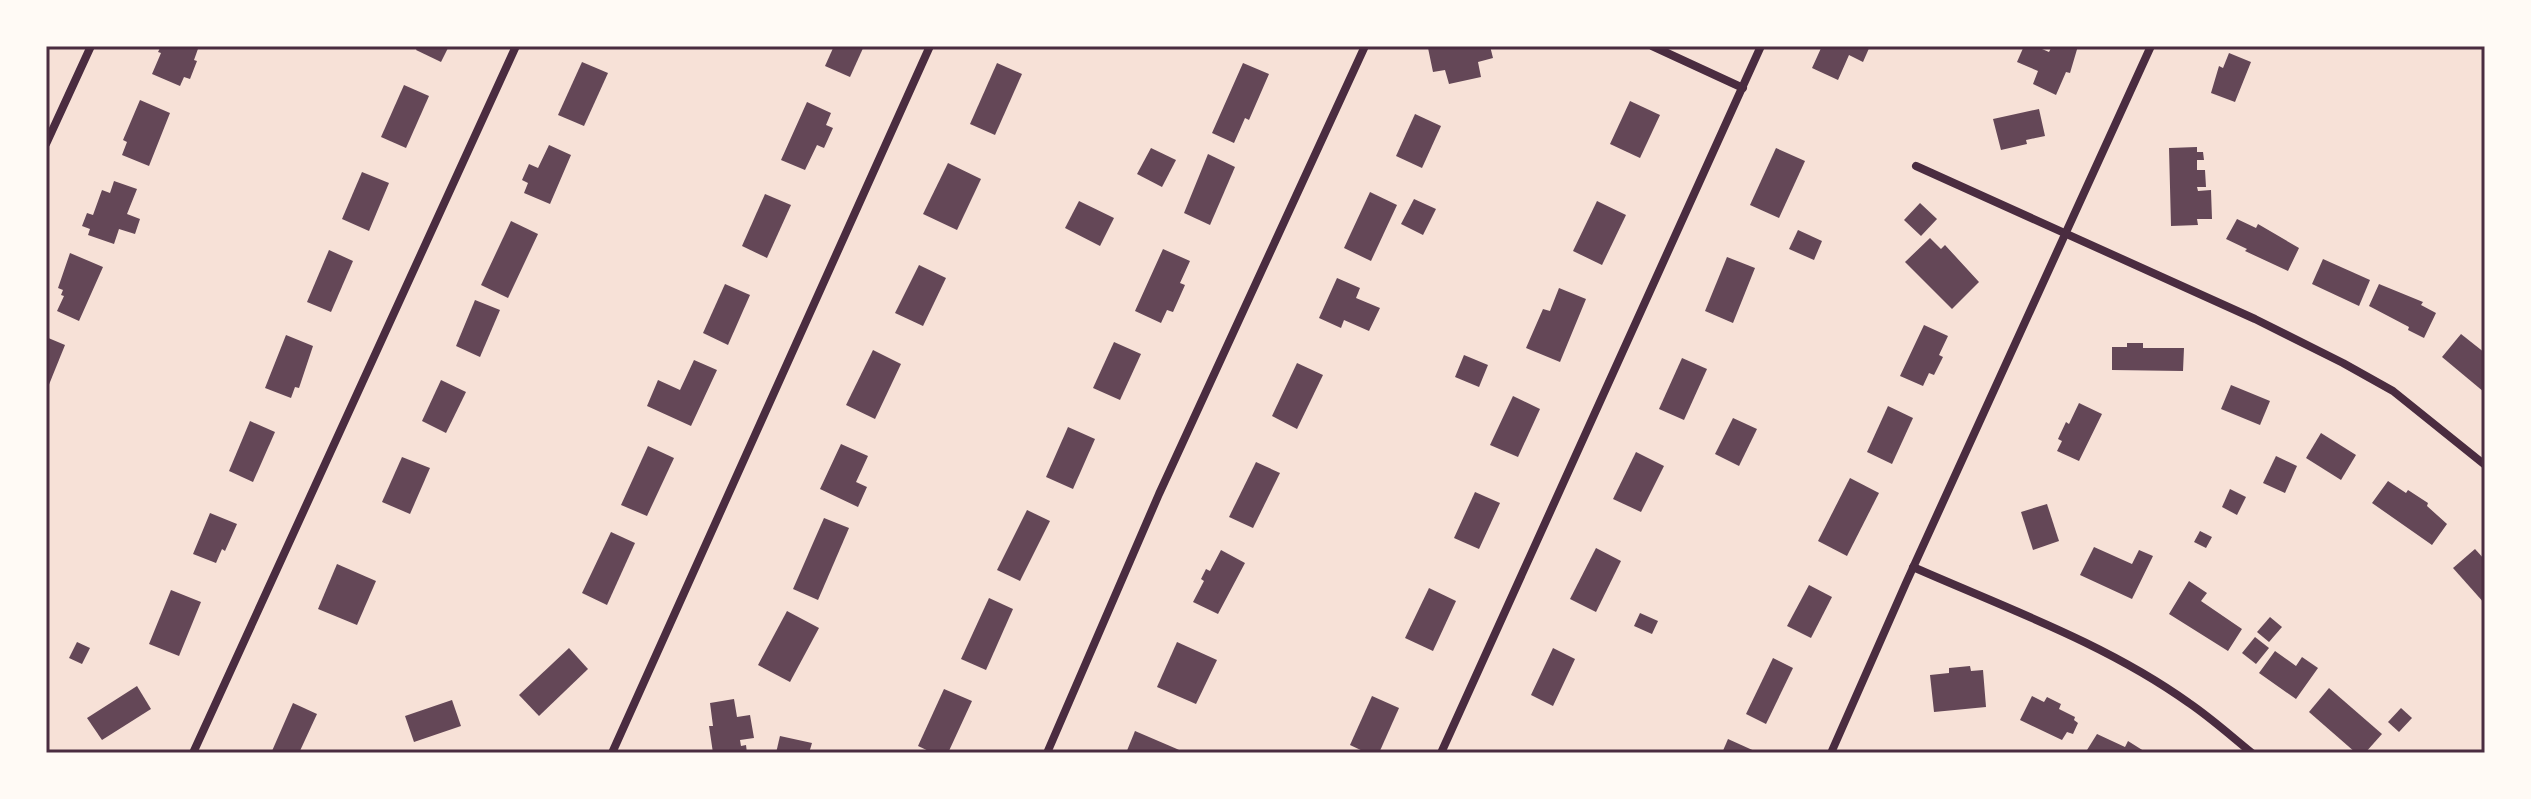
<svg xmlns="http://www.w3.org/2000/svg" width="2531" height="799" font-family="Signika,sans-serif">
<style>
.building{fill:#644757}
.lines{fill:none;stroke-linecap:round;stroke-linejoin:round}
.minor{stroke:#4a2c40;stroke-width:8}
.neatline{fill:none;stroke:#4a2c40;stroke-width:3}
</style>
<rect width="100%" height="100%" fill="#f7e1d7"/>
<g class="building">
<polygon points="161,46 199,46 194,60 197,61 190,79 184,77 180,86 152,74 161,53 158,52"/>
<polygon points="418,46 449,46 441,62 416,50"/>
<polygon points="834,46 864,46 850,77 825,66"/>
<polygon points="1437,46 1490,46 1493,58 1478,62 1481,77 1449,84 1445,70 1433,72 1428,48"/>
<polygon points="1822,46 1870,46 1863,62 1849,55 1838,80 1812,68"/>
<polygon points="2024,46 2035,46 2049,52 2052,46 2078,46 2070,73 2066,72 2056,95 2033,84 2038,71 2017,62"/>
<polygon points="2229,53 2251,62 2235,102 2211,93 2219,66 2223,68"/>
<polygon points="582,62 608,73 584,126 558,115"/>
<polygon points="997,63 1022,74 995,135 970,124"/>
<polygon points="1243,63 1269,74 1249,120 1245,118 1234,143 1212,133"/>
<polygon points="404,85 429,96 406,148 381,137"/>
<polygon points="140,100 170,113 149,166 122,155 127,142 123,140"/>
<polygon points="1630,101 1660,115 1640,158 1610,144"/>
<polygon points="807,102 831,113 826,125 833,128 824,148 817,145 805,170 781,160"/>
<polygon points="2039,109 2045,136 2026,140 2027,144 2001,150 1993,119"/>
<polygon points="1415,114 1441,126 1422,168 1396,156"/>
<polygon points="549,145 571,155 550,204 524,193 528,183 522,180 529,164 538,168"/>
<polygon points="2197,147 2197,152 2203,152 2204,160 2197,160 2197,170 2205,170 2206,187 2197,187 2198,191 2211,190 2212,219 2197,219 2198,225 2171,226 2169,148"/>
<polygon points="1151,148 1176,160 1162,187 1137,174"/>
<polygon points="1776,148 1805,161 1779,218 1750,205"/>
<polygon points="1208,154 1235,167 1210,225 1184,213"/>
<polygon points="948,163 981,179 957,230 923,214"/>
<polygon points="362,172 389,183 369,231 342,219"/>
<polygon points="114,181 137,189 127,214 140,219 135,234 119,229 114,244 88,235 90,229 82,226 87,213 93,215 102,190 110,193"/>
<polygon points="1370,192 1397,205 1371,261 1344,248"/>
<polygon points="765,194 791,205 767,258 742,246"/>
<polygon points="1414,199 1436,209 1423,235 1401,224"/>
<polygon points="1079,201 1114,218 1100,246 1065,228"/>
<polygon points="1597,201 1626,215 1602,265 1573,251"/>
<polygon points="1920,203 1937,219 1921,236 1904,220"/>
<polygon points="2237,219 2256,228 2258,224 2299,248 2288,271 2245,251 2247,249 2226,239"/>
<polygon points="511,221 538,234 508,298 481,285"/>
<polygon points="1798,230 1822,241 1814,260 1789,249"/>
<polygon points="1930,238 1941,249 1945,245 1979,282 1952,309 1905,262"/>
<polygon points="1163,249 1190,261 1180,283 1185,285 1173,312 1167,310 1161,323 1135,311"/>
<polygon points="329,250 353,261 331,312 307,302"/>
<polygon points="70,253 103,267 79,321 57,311 64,296 61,295 63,290 58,288"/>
<polygon points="1727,257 1755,268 1733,323 1705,311"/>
<polygon points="2323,259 2370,280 2359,306 2312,284"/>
<polygon points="919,265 946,278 923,326 895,313"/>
<polygon points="1337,278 1360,288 1356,298 1380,308 1369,331 1344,320 1341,328 1319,318"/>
<polygon points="725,284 750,295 728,345 703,333"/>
<polygon points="2379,284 2423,302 2421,305 2436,313 2424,338 2408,330 2409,327 2369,306"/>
<polygon points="1559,288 1586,299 1560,362 1526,348 1543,309 1550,311"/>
<polygon points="475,300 500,310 480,357 456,346"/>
<polygon points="1924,325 1948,336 1939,355 1943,357 1934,375 1929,373 1923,386 1900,376"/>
<polygon points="2461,334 2485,353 2484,392 2442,357"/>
<polygon points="286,335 313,346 299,388 295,387 291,398 265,388"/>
<polygon points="46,337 65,345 46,392"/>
<polygon points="1114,342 1141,354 1120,400 1093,388"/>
<polygon points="2127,343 2143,343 2143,348 2184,348 2183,371 2112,370 2112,347 2127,347"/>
<polygon points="873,350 901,364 875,419 846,405"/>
<polygon points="1464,355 1488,365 1479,387 1455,377"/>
<polygon points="1682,358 1707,369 1684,420 1659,409"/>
<polygon points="694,360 717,370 691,426 647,406 658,380 680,390"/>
<polygon points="1297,363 1323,375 1297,429 1272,416"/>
<polygon points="441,380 466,392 446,433 422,421"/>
<polygon points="2231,385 2270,401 2260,425 2221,409"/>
<polygon points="1513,396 1540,409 1518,457 1490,445"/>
<polygon points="2079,403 2102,414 2079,461 2057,451 2062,441 2058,439 2066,422 2069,424"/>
<polygon points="1888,406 1913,418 1892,464 1867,452"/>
<polygon points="1733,418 1757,429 1739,466 1715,454"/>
<polygon points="250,421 275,432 253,482 229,471"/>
<polygon points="1068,427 1095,439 1073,489 1046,477"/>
<polygon points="2321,433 2356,455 2341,480 2306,458"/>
<polygon points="841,444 868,456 856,482 867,487 858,507 820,489"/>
<polygon points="648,446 674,458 647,516 621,505"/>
<polygon points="1636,452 1664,466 1641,512 1613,499"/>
<polygon points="2276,456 2297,466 2285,493 2263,483"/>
<polygon points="402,457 430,468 410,514 382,502"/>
<polygon points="1256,462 1280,473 1253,528 1229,517"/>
<polygon points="1850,478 1879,493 1847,556 1818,541"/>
<polygon points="2388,481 2406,493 2408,490 2428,503 2427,506 2447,524 2432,545 2372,503"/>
<polygon points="2230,489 2246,497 2237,515 2222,507"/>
<polygon points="1475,492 1500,503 1479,549 1454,538"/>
<polygon points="2047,504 2059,541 2033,550 2021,512"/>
<polygon points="1027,510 1050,521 1020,581 997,570"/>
<polygon points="210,513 237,524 225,551 222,549 216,563 193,554"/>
<polygon points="824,518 849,528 818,600 793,589"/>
<polygon points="2200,531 2212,537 2206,548 2194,542"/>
<polygon points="611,532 635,543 607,605 582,593"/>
<polygon points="2094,547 2132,564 2139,550 2153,556 2132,599 2080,575"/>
<polygon points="1596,548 1621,561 1596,612 1570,599"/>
<polygon points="2475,549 2485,560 2485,604 2453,568"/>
<polygon points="1221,550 1245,563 1218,614 1193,602 1204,581 1201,579 1206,569 1210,571"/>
<polygon points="337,564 376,581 357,625 318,609"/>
<polygon points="2189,581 2207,593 2201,601 2242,629 2228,651 2169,614"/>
<polygon points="1809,585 1832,597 1811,638 1787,626"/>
<polygon points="1429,588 1456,601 1433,651 1405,638"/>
<polygon points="171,590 201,602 179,656 149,644"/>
<polygon points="989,598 1013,609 986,670 961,659"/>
<polygon points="787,611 819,628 790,682 758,665"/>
<polygon points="1640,613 1658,621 1652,634 1634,626"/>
<polygon points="2270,617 2282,627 2269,642 2257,632"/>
<polygon points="2255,637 2269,648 2256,664 2242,653"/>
<polygon points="77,642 90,648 82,664 69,658"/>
<polygon points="1177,642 1217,660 1196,704 1157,687"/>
<polygon points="569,648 588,669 539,716 519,695"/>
<polygon points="1553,648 1575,659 1553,706 1531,695"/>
<polygon points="2275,651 2296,666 2302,657 2318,668 2296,699 2259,673"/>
<polygon points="1773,658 1793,668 1766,724 1746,714"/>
<polygon points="1970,666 1971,671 1983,670 1986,707 1934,712 1930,675 1949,673 1949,668"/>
<polygon points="137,686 151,709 102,740 87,718"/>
<polygon points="2329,688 2382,734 2365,753 2356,753 2309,712"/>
<polygon points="944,689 972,701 948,753 933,753 918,746"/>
<polygon points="1372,696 1399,708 1379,753 1367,753 1350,745"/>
<polygon points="2032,696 2044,702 2047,697 2061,704 2059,709 2075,717 2074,720 2078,723 2073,734 2067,732 2062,740 2020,720"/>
<polygon points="734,699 737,717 750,715 754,738 740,740 741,746 746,745 747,753 713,753 709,726 713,726 710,703"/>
<polygon points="452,700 461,726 414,742 405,716"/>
<polygon points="293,703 317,714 299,753 276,753 272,751"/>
<polygon points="2401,708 2412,718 2399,732 2388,722"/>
<polygon points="1135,731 1177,749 1185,753 1126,753"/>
<polygon points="2097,734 2125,747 2128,741 2147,753 2093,753 2087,750"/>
<polygon points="780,736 812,743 809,753 776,753"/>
<polygon points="1728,739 1759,753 1722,753"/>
</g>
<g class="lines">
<g class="minor">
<polyline points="1652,46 1743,88"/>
<polyline points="46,144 91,46"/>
<polyline points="1916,166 2255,319 2343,363 2393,391 2485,465"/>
<path d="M1913 567C2006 608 2107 644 2189 703 2211 718 2231 736 2252 753"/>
<polyline points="193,753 516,46"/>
<polyline points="612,753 930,46"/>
<polyline points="1047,753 1159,494 1365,46"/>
<polyline points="1441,753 1761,46"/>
<polyline points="1831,753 1906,583 2151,46"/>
</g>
</g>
<rect width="2531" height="799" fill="none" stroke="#fffaf5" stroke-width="96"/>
<rect x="48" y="48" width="2435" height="703" class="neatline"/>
</svg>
